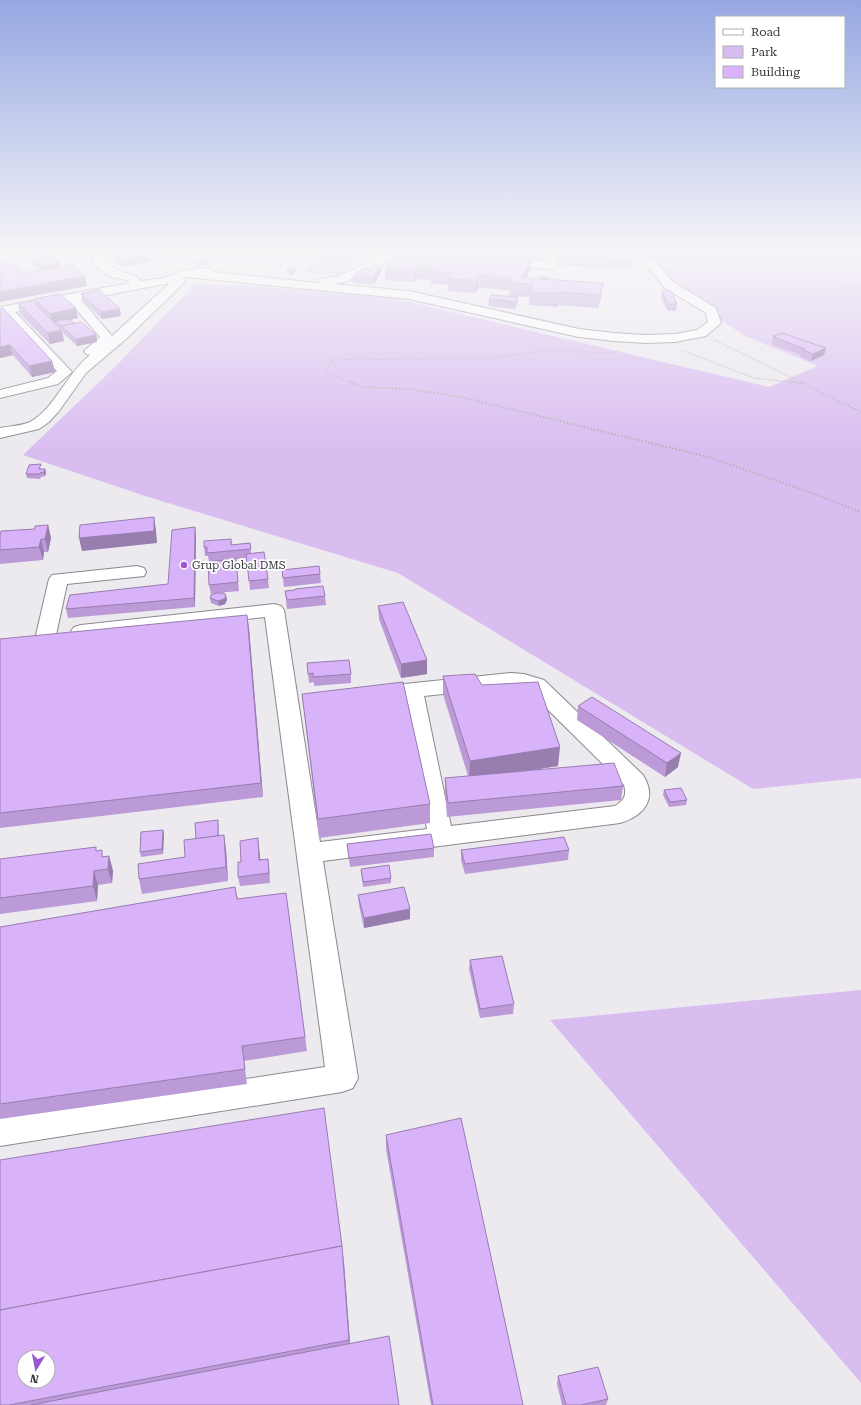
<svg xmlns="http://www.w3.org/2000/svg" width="861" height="1405" font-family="'Roboto Serif',serif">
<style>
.green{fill:#d9bdf1}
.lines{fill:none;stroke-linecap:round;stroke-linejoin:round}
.minor-casing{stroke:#8c898e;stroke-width:2}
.path-far1{stroke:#b3b1b6;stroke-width:1.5;stroke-dasharray:1 1.5;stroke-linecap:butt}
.path{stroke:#b3b1b6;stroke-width:2;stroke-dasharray:1.5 2;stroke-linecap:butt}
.minor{fill:#fff;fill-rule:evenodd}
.wall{fill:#bb9ad7}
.shaded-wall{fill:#987daf}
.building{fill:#d9b3fa;stroke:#987daf;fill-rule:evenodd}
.poi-dot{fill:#9b57cc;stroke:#fff;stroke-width:1.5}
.labels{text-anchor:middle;stroke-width:3.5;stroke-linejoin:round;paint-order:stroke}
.poi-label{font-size:11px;fill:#373639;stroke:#fff;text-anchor:start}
</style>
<rect width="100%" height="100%" fill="#ece9ef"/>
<g class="green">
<polygon points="323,251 362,251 340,275 303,272"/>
<polygon points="662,251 861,251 861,778 753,789 398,573 145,496 23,455 116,366 195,284 255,286 392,298 769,387 818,366 745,336 667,285 646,258"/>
<polygon points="861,990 861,1383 550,1020"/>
</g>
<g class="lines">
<g class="minor-casing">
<g id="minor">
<polygon points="0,251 11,251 14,256 12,258 0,261 0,255 1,254"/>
<polygon points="74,251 87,251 82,256 78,257 72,254"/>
<path d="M101 251H113L104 261 119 271 136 276 141 281C150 280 161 279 169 276 183 271 197 266 212 270L214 272 318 283 320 279 338 276 394 251H410L345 282 333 284 409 291 579 329 614 333 646 335 675 334 697 330 708 322 706 313 665 288 644 262 646 260H654L673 282 716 308 721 323 706 336 675 342 646 343 614 341 579 337 409 299 186 277 183 278 185 281 183 284 126 339 86 373 59 411 49 422 39 429 0 438V428C9 426 22 426 30 422 55 408 67 373 90 355L86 354 84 351 100 337 70 302 15 312 72 372 58 384 0 398V390L48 378 57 371 3 314 0 315V307L130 283C126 278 118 279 112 277 105 274 95 267 92 260ZM170 283 112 336 81 300Z"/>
<polygon points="551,251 562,251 556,268 552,269 500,266 496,265 494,263 496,261 500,260 548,262"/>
<polygon points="137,566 144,568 146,572 144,576 67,584 56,635 53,639 46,641 39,639 36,635 49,579 52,575"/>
<path d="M274 604 281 606 284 610 320 842 427 829 403 698 376 701 368 699 365 694 368 689 376 687 511 673 524 674 544 680 643 775C658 799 644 816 620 823L323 861 358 1078 353 1088 342 1092 0 1146V1116L325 1067 265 617 81 637 74 635 71 631 74 627 81 625ZM511 687 528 690 624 785C627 796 624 800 615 806L451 826 424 696Z"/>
</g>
</g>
<g class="path-far1">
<polyline points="720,253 760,261 794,274 830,284 861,288"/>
<polyline points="216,263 229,251"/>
<polyline points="137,264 148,271"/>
<polyline points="275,270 295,251"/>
<polyline points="723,303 719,290 701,273 718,255 724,251"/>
<polyline points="714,340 803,383"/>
<polyline points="681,350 754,378 799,383"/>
<polyline points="353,383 325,372 333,360 489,358 544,351 609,353 619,351"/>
</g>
<g class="path">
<polyline points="351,382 362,387 409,389 461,397 708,457 812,493 861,512"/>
<polyline points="791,382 804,384"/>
<polyline points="801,382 861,412"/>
</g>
<use href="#minor" class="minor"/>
</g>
<g class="wall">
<polygon points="474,251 495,251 494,255 523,257 524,251 544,251 541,262 530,262 530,270 527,278 539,279 540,276 549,279 603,283 601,296 598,308 558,305 558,307 529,305 530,297 509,296 510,290 478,288 475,293 448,291 448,285 431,284 431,280 416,279 415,282 385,280 385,267 446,252 474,254"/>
<polygon points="634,251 631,269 560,265 561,255"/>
<polygon points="114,256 151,261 122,267 115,263"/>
<polygon points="31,258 59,263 60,267 85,276 87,286 23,273 40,270 33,264"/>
<polygon points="197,263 207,263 203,266 197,266"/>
<polygon points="381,266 381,272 374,284 353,283 353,276"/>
<polygon points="286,271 296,271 292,275 287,274"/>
<polygon points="662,291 677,304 676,311 668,311 661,298"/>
<polygon points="81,294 121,316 102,319 82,300"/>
<polygon points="518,297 517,303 515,309 488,306 489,299"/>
<polygon points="34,299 78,318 70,320 75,324 96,335 97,342 77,346 63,333 62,329 57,325 64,341 50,344 20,314 18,303 35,304"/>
<polygon points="0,309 52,361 55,372 32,377 13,355 0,358"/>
<polygon points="773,336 826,348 824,355 811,361 800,357 801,355 773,345 773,343 772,343"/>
<polygon points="42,468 41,469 45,469 46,473 45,476 41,477 40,479 27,478 26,474"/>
<polygon points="48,525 51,538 48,552 44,552 43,560 0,564 0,535 35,529"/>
<polygon points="196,535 195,607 68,618 66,609 168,584"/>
<polygon points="231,539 232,545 250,543 251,553 268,579 269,588 250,590 247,558 209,562 208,556 205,556 204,547"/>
<polygon points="236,559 239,591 217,593 226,596 227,600 225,604 219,606 211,603 210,598 215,593 211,594 209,585"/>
<polygon points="282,570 320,574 321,583 284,587"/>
<polygon points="285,591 325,596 326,605 287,609"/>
<polygon points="378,606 427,674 401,678 379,619"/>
<polygon points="249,628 263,797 0,828 0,639"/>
<polygon points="307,663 351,674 351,683 314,686 314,682 309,683"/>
<polygon points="443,676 482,685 558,766 527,771 623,786 621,800 447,817 445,792 445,778 468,776 443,694"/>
<polygon points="302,694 430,804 430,823 319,838"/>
<polygon points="578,706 678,767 665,777 577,720"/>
<polygon points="664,790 687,800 686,805 669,807 663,795"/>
<polygon points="218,820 219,835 226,849 228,881 142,894 139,879 185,857 196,839"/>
<polygon points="164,834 163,854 141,857 140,852"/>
<polygon points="347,844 434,848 434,857 350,867"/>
<polygon points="259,848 260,859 268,859 270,883 240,886 238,877 241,862"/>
<polygon points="461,850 569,850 568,860 465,874 461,860"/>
<polygon points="97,851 104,857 109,856 113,871 112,883 98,885 97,901 0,914 0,859"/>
<polygon points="361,869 391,878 391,883 363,887"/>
<polygon points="235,887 238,899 286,893 307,1051 244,1061 247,1084 0,1119 0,927"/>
<polygon points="358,895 410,919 364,928 359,905"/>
<polygon points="470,960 514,1004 513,1014 480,1018 469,969"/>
<polygon points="386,1135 523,1405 431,1405 386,1149"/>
<polygon points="344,1263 350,1344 399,1405 0,1405"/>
<polygon points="558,1376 608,1399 606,1405 562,1405 557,1384"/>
</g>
<g class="shaded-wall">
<polygon points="493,251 495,251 492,259 492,253"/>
<polygon points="543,251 544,251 541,262 542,256"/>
<polygon points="150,254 151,261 122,267 121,261"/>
<polygon points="531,257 530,270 524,284 522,278"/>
<polygon points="207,259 207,263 203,266 203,263"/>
<polygon points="59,263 60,269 43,272 42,266"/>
<polygon points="381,266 381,272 374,284 374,277"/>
<polygon points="416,267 416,279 415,282 415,269"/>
<polygon points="295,268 296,271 292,275 292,271"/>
<polygon points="478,275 478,288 475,293 476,280"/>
<polygon points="85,276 87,286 0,302 0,292"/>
<polygon points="603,283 601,296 598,308 600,295"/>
<polygon points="518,297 517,303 515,309 516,302"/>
<polygon points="76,308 78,318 57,323 56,321 56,323 52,324 50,314"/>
<polygon points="120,309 121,316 102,319 101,312"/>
<polygon points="62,330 64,341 50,344 48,333"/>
<polygon points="96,335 97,342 77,346 76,339"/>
<polygon points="10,345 13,355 0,358 0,347"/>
<polygon points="826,348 824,355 811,361 813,354"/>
<polygon points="52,361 55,372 32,377 29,366"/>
<polygon points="45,469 46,473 45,476 44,472"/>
<polygon points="154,517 156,530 157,543 82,551 79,538"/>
<polygon points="48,525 51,538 48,552 45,539"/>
<polygon points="195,527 196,535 195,607 194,598"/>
<polygon points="41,539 44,552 43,560 39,547"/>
<polygon points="226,596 227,600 225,604 219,606 218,601"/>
<polygon points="247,615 249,628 263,797 261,783"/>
<polygon points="427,660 427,674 401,678 401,664"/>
<polygon points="560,747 558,766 469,780 470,761"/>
<polygon points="681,753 678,767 665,777 667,763"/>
<polygon points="163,830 164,834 163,854 162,849"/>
<polygon points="224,835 226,849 228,881 226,867"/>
<polygon points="258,838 259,848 261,869 259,860"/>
<polygon points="109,856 113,871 112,883 108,869"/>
<polygon points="268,859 269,868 270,883 269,873"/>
<polygon points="94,871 98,885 97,901 93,886"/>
<polygon points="410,909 410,919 364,928 364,918"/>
<polygon points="342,1246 344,1263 351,1356 349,1340"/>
</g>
<g class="building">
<polygon points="138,251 145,251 150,254 121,261 114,256"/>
<polygon points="396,251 439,251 531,257 522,278 603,283 600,295 559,292 559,294 530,292 533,284 510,283 512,278 478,275 476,280 448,279 451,273 431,272 433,268 416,267 415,269 385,267"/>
<polygon points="474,251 493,251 492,253 474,252"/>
<polygon points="524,251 543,251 542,256 523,255"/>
<polygon points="562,251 634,251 632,260 561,255"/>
<polygon points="48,254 59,263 42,266 31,258"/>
<polygon points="10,259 23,273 73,265 85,276 0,292 0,261"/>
<polygon points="201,259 207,259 203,263 197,263"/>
<polygon points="372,265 381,266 374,277 353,276 363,269 369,269"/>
<polygon points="290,268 295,268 292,271 286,271"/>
<polygon points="540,276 549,277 548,279 539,278"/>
<polygon points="99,290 120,309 101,312 81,294"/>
<polygon points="662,291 671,291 677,304 668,304"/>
<polygon points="60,294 76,308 50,314 34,299"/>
<polygon points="491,295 518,297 516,302 489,299"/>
<polygon points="32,301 62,330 48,333 18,303"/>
<polygon points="3,308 52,361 29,366 10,345 0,347 0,309"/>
<polygon points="69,319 75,324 62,326 56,321"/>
<polygon points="81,322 96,335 76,339 61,326"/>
<polygon points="782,333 826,348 813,354 802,350 805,349 774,337 776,337 773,336"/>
<polygon points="41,464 39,469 45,469 44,472 40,473 39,474 26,474 29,465"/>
<polygon points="154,517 154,531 79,538 80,525"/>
<polygon points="48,525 45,539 41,539 39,547 0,550 0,535 1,531 35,529 35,526"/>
<polygon points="195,527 194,598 66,609 70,595 168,584 172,530"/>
<polygon points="231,539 231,545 250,543 251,549 207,553 207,547 204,547 204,541"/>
<polygon points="264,552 268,579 249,581 246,554"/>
<polygon points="236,559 238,582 209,585 208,562"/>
<polygon points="319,566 320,574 283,578 282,570"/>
<polygon points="323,586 325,596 287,600 285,591 295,590 295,589"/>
<polygon points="216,593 224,593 226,596 224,599 218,601 210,598 211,595"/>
<polygon points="403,602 427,660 401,664 378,606"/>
<polygon points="247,615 261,783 0,813 0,639"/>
<polygon points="349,660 351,674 313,677 313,673 308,674 307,663"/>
<polygon points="475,674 482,685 538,682 560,747 470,761 443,676"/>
<polygon points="403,682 430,804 318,819 302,694"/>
<polygon points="592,697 681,753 667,763 578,706"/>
<polygon points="614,763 623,786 448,803 445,778"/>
<polygon points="681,788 687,800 670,802 664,790"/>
<polygon points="218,820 218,836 196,839 195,823"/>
<polygon points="163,830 162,849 140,852 141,832"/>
<polygon points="431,834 434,848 349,858 347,844"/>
<polygon points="224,835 226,867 139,879 138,864 185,857 184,840"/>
<polygon points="564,837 569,850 465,864 461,850"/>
<polygon points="258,838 259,860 268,859 269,873 238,877 238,862 241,862 240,841"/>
<polygon points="96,847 96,851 102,850 102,857 109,856 108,869 94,871 93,886 0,898 0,859"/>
<polygon points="389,865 391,878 363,882 361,869"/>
<polygon points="235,887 237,899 286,893 305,1037 242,1046 245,1069 0,1104 0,927"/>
<polygon points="404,887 410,909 364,918 358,895"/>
<polygon points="502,956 514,1004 480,1009 470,960"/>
<polygon points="324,1108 342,1246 0,1310 0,1160"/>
<polygon points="461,1118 523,1405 433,1405 386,1135"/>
<path d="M342 1246 349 1340 9 1405H0V1310ZM24 1357H48V1381H24Z"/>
<polygon points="389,1336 399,1405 31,1405"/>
<polygon points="598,1367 608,1399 581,1405 566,1405 558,1376"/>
</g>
<linearGradient id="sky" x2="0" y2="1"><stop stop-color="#95a7e2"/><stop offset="0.56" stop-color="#f6f5f8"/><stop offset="1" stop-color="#f6f5f8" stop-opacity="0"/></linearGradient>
<rect width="861" height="448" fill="url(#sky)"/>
<circle class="poi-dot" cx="184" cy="565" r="4"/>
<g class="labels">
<g class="poi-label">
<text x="192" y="569">Grup Global DMS</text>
</g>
</g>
<rect x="715" y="16" width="130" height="72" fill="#ffffff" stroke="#afafb0"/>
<rect x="723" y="29" width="20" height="6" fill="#ffffff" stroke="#afafb0"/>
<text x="751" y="36" font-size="12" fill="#373639">Road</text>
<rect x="723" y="46" width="20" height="12" fill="#d9bdf1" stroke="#afafb0"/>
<text x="751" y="56" font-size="12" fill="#373639">Park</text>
<rect x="723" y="66" width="20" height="12" fill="#d9b3fa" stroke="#afafb0"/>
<text x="751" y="76" font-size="12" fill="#373639">Building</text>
<g transform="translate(36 1369) rotate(190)"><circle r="19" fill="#ffffff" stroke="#afafb0"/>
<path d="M0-3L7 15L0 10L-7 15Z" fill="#9b57cc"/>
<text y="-6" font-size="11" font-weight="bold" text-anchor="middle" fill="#373639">N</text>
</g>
</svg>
